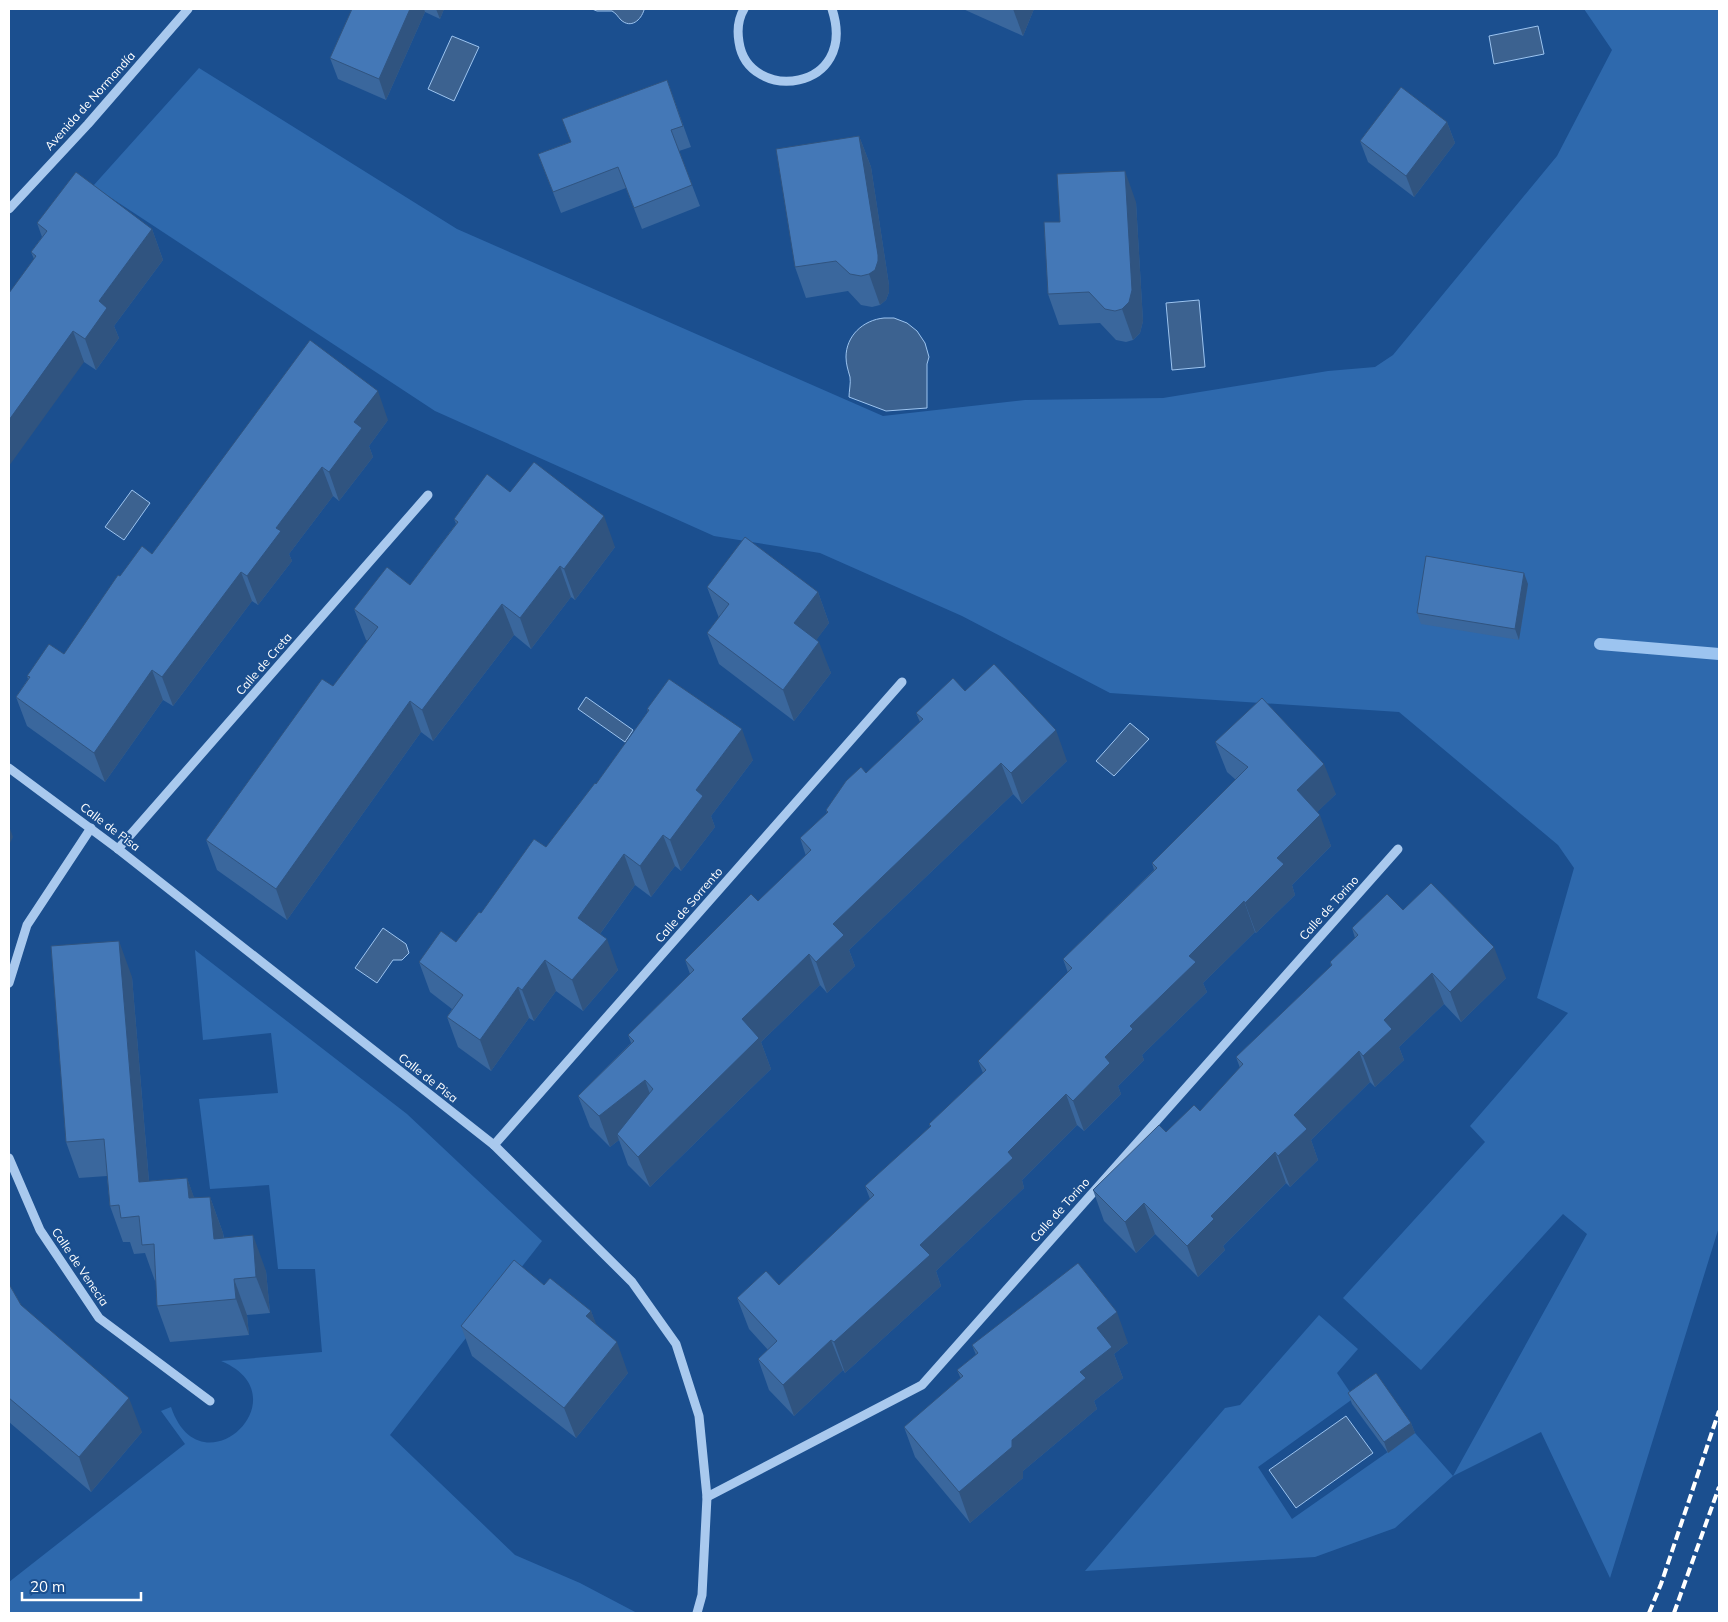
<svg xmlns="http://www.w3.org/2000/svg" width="1728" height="1622" font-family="Mulish,sans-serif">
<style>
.green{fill:#2e69ad}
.water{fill:#3c6290;stroke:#9cc4f0}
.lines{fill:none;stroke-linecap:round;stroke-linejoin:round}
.stream{stroke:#9cc4f0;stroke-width:12}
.minor{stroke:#a9c9ee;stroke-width:9}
.rail{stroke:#fff;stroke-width:4;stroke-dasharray:9 4;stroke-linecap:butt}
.wall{fill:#3a679d}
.shaded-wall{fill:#305480}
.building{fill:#4478b7;stroke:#305480}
.labels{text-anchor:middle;stroke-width:4;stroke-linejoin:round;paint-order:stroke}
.street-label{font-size:12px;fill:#fff;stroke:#1b4f8f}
</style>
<rect width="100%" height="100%" fill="#1b4f8f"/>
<g class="green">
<polygon points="1584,9 1719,9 1719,1227 1610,1578 1541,1432 1453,1476 1395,1528 1315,1557 1085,1571 1225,1408 1240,1405 1319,1315 1358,1349 1337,1373 1354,1398 1258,1467 1292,1519 1415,1433 1453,1476 1587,1234 1563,1214 1421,1370 1343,1298 1485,1142 1470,1126 1568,1013 1537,998 1574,868 1558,845 1399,712 1110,693 962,616 820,553 714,536 435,411 93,186 199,68 457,229 883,416 1025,400 1163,398 1328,371 1375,367 1393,355 1557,156 1612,50"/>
<path d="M195 950 407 1114 542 1241 390 1435 515 1555 580 1583 637 1613H9V1582L185 1444 161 1411 171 1407C201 1495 305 1396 221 1361L322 1352 315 1269H278L269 1185 210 1189 199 1099 278 1093 271 1033 203 1040Z"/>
</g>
<g class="water">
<path d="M592 9H644V10C641 20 631 29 621 20 618 17 616 13 612 11H597Z"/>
<polygon points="1538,26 1544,54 1494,64 1489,36"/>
<polygon points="452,36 479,47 454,101 428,89"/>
<polygon points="1199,300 1205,367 1172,370 1166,303"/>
<path d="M884 318H894L907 323 917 331 925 343 929 357 927 364V408L886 411 849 397C849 391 851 383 850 377 848 370 846 364 846 357 846 336 863 320 884 318Z"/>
<polygon points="132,490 150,503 124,540 105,527"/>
<polygon points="586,697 633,730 625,742 578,709"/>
<polygon points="1130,723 1149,739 1114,776 1096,761"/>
<polygon points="383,928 406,944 409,953 402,960 393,960 377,983 355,968"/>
<polygon points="1346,1416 1373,1453 1296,1508 1269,1470"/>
</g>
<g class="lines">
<polyline class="stream" points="1600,644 1719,654"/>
<g class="minor">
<path d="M744 9C738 19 737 30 739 42 748 104 859 92 832 9"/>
<polyline points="9,209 88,124 188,9"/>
<polyline points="9,768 118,849 494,1145 632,1282 676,1344 699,1416 707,1497 702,1595 697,1613"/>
<polyline points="118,849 428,495"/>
<polyline points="9,983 27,925 91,828"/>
<polyline points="494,1145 902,682"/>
<polyline points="9,1158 40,1230 99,1318 210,1401"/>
<polyline points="707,1497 922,1385 1398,849"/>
</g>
<g class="rail">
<polyline points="1649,1613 1661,1584 1719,1411"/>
<polyline points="1674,1613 1719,1487"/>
</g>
</g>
<g class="wall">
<polygon points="352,9 444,9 440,19 425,12 386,100 338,79 330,58"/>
<polygon points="963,9 1034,9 1023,36"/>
<polygon points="667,80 691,147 679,151 700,206 642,229 626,188 561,213 538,154 570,142"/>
<polygon points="1447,122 1455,143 1414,197 1368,162 1360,141"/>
<polygon points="859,136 871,167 889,285 889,292 886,300 880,305 872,307 861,305 848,291 806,298 795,267"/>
<polygon points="1136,202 1143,321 1140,333 1133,340 1126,342 1116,340 1100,323 1059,325 1048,294 1060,222"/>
<polygon points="37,223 152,229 163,260 114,326 119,338 96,370 84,362 34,259 31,252 42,237"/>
<polygon points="388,420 369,446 373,457 339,501 333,496 289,554 292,561 258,605 252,601 173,706 163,700 105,782 27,726 16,697 28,679 27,676 64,654 120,576 152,554"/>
<polygon points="510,492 615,547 575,600 571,597 531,649 514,635 433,741 421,732 287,920 217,870 206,840 333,686 368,641 366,640 354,609 410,585 456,524 454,519"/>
<polygon points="1528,584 1519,640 1421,624 1417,613"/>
<polygon points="707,587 818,592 829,623 816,640 831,673 794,721 719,664 707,633 719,618"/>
<polygon points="965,691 1067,761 1022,804 1013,794 849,950 855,966 827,993 820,985 761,1042 771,1069 650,1187 628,1165 619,1140 610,1147 590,1127 578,1096 631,1043 628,1035 690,974 685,960 758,901 806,856 800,838 827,813 826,810 866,773 920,722 916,713"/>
<polygon points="647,709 753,760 711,816 715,827 681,871 675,866 651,897 635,885 600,934 618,970 583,1011 556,991 534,1021 529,1018 491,1071 458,1047 447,1017 452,1009 430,992 419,962 456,942 481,913 546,847 596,784 648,712"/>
<polygon points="1215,742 1336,794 1317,812 1331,846 1292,885 1295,895 1256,933 1255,932 1203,983 1207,992 1142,1055 1144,1060 1118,1086 1121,1094 1084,1131 1077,1125 1022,1180 1024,1188 936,1271 941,1286 845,1373 843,1370 794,1416 769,1390 758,1359 768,1350 749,1329 737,1298 779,1285 870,1199 865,1186 930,1127 929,1124 983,1073 978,1061 1068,973 1063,959 1154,870 1152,863 1236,780 1227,772"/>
<polygon points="1403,910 1506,978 1461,1022 1444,1004 1399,1047 1404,1060 1375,1087 1370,1082 1311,1140 1318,1160 1290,1187 1286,1183 1223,1246 1225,1250 1198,1277 1155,1234 1136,1253 1104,1221 1093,1190 1166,1132 1200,1111 1240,1068 1236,1057 1331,966 1330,962 1355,938 1352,928"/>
<polygon points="132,977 149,1181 187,1178 194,1198 210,1197 223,1233 224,1238 266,1271 270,1313 247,1315 249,1335 170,1342 157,1306 156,1280 155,1281 145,1253 134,1254 130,1242 123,1242 110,1206 107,1176 79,1178 66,1142"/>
<polygon points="9,1284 21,1305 142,1432 91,1492 9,1422"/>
<polygon points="544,1285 591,1311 596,1325 628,1373 576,1438 472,1356 461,1326"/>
<polygon points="1128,1343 1114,1354 1123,1378 1094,1401 1097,1409 1023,1471 1023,1478 970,1523 915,1457 904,1427 961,1379 957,1370 976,1355 972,1345"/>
<polygon points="1348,1393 1411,1423 1415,1433 1388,1453 1352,1404"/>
</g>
<g class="shaded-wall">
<polygon points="410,9 424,9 425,12 386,100 379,79"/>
<polygon points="436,9 444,9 440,19"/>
<polygon points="1013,9 1034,9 1023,36"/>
<polygon points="1447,122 1455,143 1414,197 1406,176"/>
<polygon points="859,136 871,167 889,285 889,292 886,300 880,305 869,274"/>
<polygon points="1125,171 1136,202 1143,321 1140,333 1133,340 1122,309"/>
<polygon points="152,229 163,260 114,326 119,338 96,370 85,339 99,301"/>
<polygon points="73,331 84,362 9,466 9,420"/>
<polygon points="378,391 388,420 369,446 373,457 339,501 329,472 354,422"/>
<polygon points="322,467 333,496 289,554 292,561 258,605 247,576 276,528"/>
<polygon points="604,516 615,547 575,600 564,569"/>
<polygon points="560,566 571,597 531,649 520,618"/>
<polygon points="241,572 252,601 173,706 162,677"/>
<polygon points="1524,573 1528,584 1519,640 1515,629"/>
<polygon points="818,592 829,623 806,654 794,623"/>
<polygon points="502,604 514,635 433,741 422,710"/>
<polygon points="819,642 831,673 794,721 783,690"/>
<polygon points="152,670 163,700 105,782 94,753"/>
<polygon points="410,701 421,732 287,920 276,889"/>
<polygon points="742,729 753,760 711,816 715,827 681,871 670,840 696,790"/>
<polygon points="1056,730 1067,761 1022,804 1011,773"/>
<polygon points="1001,763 1013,794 849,950 855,966 827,993 816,962 833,924"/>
<polygon points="1324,764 1336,794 1308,821 1297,790"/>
<polygon points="1320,815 1331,846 1292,885 1295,895 1256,933 1245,903 1277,858"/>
<polygon points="9,826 13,837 9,845"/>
<polygon points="663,835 675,866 651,897 640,866"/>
<polygon points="624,854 635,885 589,949 578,918"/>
<polygon points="1244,901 1255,932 1203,983 1207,992 1142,1055 1144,1060 1118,1086 1121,1094 1084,1131 1073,1101 1105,1057 1130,1026 1189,956"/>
<polygon points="607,939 618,970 583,1011 572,980"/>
<polygon points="119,941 132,977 152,1218 139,1182"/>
<polygon points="1494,947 1506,978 1461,1022 1450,992"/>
<polygon points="809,954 820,985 761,1042 771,1069 650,1187 638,1157 742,1019"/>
<polygon points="545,960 556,991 534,1021 522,990"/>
<polygon points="1432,973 1444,1004 1399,1047 1404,1060 1375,1087 1363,1056 1384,1020"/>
<polygon points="518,987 529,1018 491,1071 480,1040"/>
<polygon points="1359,1051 1370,1082 1311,1140 1318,1160 1290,1187 1278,1156 1294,1115"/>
<polygon points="645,1080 656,1111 617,1134 619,1140 610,1147 599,1116"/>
<polygon points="1066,1094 1077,1125 1022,1180 1024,1188 936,1271 941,1286 845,1373 834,1342 920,1245 1008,1152"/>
<polygon points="1275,1152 1286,1183 1223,1246 1225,1250 1198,1277 1187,1246 1211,1216"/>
<polygon points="187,1178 200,1214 189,1198"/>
<polygon points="210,1197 223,1233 227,1275 214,1239"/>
<polygon points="1144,1203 1155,1234 1136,1253 1125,1222"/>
<polygon points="253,1235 266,1271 270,1313 256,1277"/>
<polygon points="234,1279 247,1315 249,1335 236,1299"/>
<polygon points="591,1311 603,1341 586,1316"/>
<polygon points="1117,1312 1128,1343 1114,1354 1123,1378 1094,1401 1097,1409 1023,1471 1023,1478 970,1523 959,1492 1012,1440 1080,1372 1097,1328"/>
<polygon points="831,1340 843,1370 794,1416 783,1385"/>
<polygon points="617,1342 628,1373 576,1438 564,1408"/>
<polygon points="129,1398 142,1432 91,1492 79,1457"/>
<polygon points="1411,1423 1415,1433 1388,1453 1384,1442"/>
</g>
<g class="building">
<polygon points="352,9 410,9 379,79 330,58"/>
<polygon points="667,80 683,126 671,130 692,185 634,208 618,167 553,192 538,154 571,142 562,119"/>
<polygon points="1401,87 1447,122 1406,176 1360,141"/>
<polygon points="859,136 878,255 878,261 875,270 869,274 861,276 850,274 836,261 795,267 776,149"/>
<polygon points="1125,171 1132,290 1129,302 1122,309 1115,311 1105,309 1089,292 1048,294 1044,222 1060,222 1057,174"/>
<polygon points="76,172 152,229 99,301 107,308 85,339 73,331 9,420 9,293 36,256 31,252 47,231 37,223"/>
<polygon points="310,340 378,391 354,422 362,428 329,472 322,467 276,528 281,531 247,576 241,572 162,677 152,670 94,753 16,697 30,677 27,676 49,644 64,654 118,575 120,576 142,546 152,554"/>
<polygon points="534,462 604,516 564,569 560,566 520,618 502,604 422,710 410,701 276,889 206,840 322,679 333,686 378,627 354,609 387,567 410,585 458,522 454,519 487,474 510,492"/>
<polygon points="745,537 818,592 794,623 819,642 783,690 707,633 729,604 707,587"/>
<polygon points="1426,556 1524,573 1515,629 1417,613"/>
<polygon points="994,664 1056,730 1011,773 1001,763 833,924 844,935 816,962 809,954 742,1019 759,1038 638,1157 617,1134 653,1089 645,1080 599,1116 578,1096 634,1041 628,1035 694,970 685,960 751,894 758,901 811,850 800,838 828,812 826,810 846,781 861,767 866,773 923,719 916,713 953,678 965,691"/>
<polygon points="669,679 742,729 696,790 703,796 670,840 663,835 640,866 624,854 578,918 607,939 572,980 545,960 522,990 518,987 480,1040 447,1017 463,995 419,962 441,931 456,942 479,912 481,913 534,839 546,847 595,783 596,784 649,710 647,709"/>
<polygon points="1262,698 1324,764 1297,790 1320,815 1277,858 1284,864 1245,903 1244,901 1189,956 1196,962 1130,1026 1133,1029 1105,1057 1110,1063 1073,1101 1066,1094 1008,1152 1013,1158 920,1245 930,1255 834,1342 831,1340 783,1385 758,1359 777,1341 737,1298 766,1271 779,1285 874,1195 865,1186 931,1126 929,1124 986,1070 978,1061 1072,968 1063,959 1157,868 1152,863 1248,767 1215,742"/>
<polygon points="1431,883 1494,947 1450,992 1432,973 1384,1020 1392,1029 1363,1056 1359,1051 1294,1115 1307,1129 1278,1156 1275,1152 1211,1216 1214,1219 1187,1246 1144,1203 1125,1222 1093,1190 1159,1125 1166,1132 1194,1105 1200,1111 1243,1064 1236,1057 1332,965 1330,962 1358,935 1352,928 1387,894 1403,910"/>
<polygon points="119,941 139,1182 187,1178 189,1198 210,1197 214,1239 253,1235 256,1277 234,1279 236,1299 157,1306 154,1244 142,1245 139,1216 121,1218 119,1205 110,1206 104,1139 66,1142 51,946"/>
<polygon points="514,1260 544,1285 550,1278 591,1311 586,1316 617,1342 564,1408 461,1326"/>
<polygon points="1078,1263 1117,1312 1097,1328 1112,1347 1080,1372 1086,1378 1012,1440 1012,1447 959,1492 904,1427 963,1376 957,1370 978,1353 972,1345"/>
<polygon points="9,1284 21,1305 129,1398 79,1457 9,1398"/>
<polygon points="1376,1373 1411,1423 1384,1442 1348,1393"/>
</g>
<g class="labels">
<g class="street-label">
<text transform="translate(90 101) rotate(-48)" y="4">Avenida de Normandía</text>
<text transform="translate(264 664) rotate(-49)" y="4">Calle de Creta</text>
<text transform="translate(110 827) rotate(37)" y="4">Calle de Pisa</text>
<text transform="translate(689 905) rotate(-49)" y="4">Calle de Sorrento</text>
<text transform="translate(1329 908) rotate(-48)" y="4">Calle de Torino</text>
<text transform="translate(428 1078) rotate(38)" y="4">Calle de Pisa</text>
<text transform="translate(1060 1210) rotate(-48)" y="4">Calle de Torino</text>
<text transform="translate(80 1267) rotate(56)" y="4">Calle de Venecia</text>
</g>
</g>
<rect width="1728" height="1622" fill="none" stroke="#ffffff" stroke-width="20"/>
<path d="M22 1592v8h119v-8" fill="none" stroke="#ffffff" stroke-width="2.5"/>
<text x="30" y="1592" font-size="15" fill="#ffffff" stroke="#1b4f8f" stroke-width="4" paint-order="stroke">20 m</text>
</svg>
